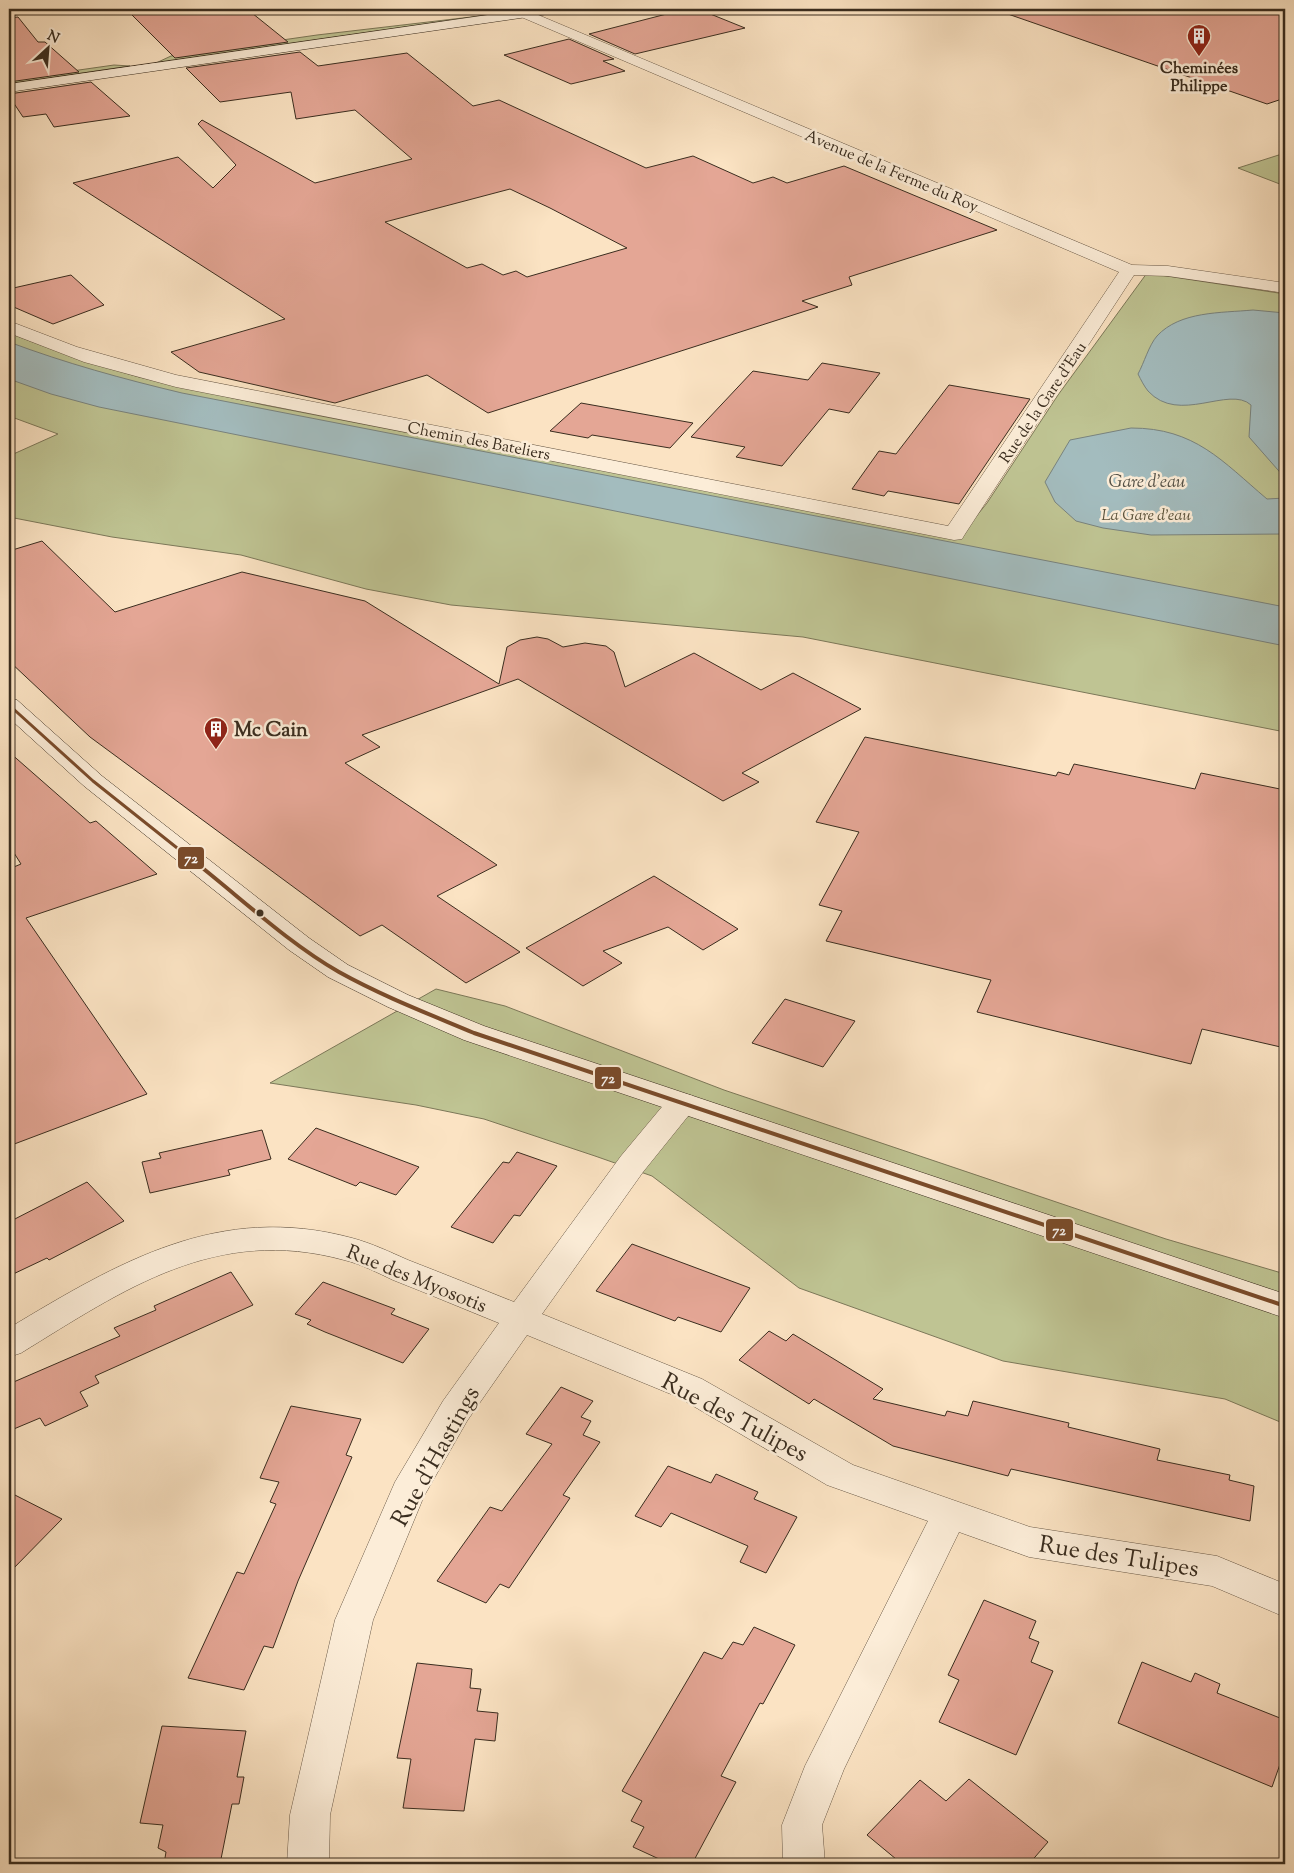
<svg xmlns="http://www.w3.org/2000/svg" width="1294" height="1873" font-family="'Sorts Mill Goudy',serif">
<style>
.green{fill:#bfc493;stroke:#7c7859}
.water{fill:#a3bcbe;stroke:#79837e}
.building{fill:#e4a695;stroke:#3a2d1f;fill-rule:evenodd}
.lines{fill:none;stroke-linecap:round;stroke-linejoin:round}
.street-casing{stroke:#6a5a48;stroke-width:1}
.secondary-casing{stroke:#3a2d1f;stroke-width:1}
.street{fill:#fcedd8;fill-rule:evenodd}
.secondary{fill:#fcedd8;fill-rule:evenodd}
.bus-1-far1-casing{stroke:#fcedd8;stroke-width:6}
.bus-1-casing{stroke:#fcedd8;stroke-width:8}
.bus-1-far1{stroke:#7a4b2a;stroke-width:3}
.bus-1{stroke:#7a4b2a;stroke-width:4}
.bus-dot{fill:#3a2d1f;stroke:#fcedd8;stroke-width:2}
.labels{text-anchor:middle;stroke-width:5;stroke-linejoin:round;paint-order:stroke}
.far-poi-label{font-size:16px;font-weight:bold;fill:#3a2d1f;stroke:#fcedd8}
.far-street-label{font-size:16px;fill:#3a2d1f;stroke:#fcedd8}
.far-park-label{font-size:16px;font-style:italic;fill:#5b533c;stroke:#fcedd8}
.far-water-label{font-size:18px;font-style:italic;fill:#545147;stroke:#fcedd8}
.poi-label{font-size:20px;font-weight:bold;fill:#3a2d1f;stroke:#fcedd8;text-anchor:start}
.street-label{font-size:20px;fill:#3a2d1f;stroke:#fcedd8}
.near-street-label{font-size:24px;fill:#3a2d1f;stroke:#fcedd8}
.line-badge{stroke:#fcedd8;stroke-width:2}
.badge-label{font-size:14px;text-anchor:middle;font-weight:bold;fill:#fff}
</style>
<rect width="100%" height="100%" fill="#fbe3c3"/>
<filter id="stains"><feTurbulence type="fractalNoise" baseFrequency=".004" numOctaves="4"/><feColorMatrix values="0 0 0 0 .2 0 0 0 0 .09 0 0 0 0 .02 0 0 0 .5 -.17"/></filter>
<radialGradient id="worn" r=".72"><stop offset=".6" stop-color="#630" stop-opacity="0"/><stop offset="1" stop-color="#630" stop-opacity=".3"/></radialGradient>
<g class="green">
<polygon points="488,15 156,63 171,56 317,35"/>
<polygon points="114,65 130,66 9,84 9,80"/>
<polygon points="1285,153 1285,186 1238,168"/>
<polygon points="1147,273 1285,294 1285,732 803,637 451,605 366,589 241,555 112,537 9,517 9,456 58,434 9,416 9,333 76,358 139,377 264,405 958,539 987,503 1058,395"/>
<polygon points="436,989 505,1006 724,1090 1166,1239 1285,1274 1285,1424 1225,1399 1003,1361 799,1288 652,1176 595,1156 484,1119 416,1105 270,1083"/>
</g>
<g class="water">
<path d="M1253 310 1285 313V478L1249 437 1251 405C1229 385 1179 425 1148 391 1144 386 1141 380 1138 374 1144 363 1149 345 1157 336 1180 311 1221 313 1253 310Z"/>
<path d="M9 342C65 363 123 379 182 393L1285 607V646L99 407 51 394 9 379Z"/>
<path d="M1131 428C1195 428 1222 461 1267 499L1285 498V534L1151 535 1103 528 1076 521 1055 502 1045 482 1070 440Z"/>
</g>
<g class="building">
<polygon points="126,9 247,9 288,42 175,58"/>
<polygon points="686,9 698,9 745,28 635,54 589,34"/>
<polygon points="1006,9 1285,9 1285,98 1267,104 1005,13"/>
<polygon points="18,17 38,42 45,42 79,72 9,82 9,18"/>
<polygon points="569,39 614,59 603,61 625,71 571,84 504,55"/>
<path d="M300 52 318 66 407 53 473 106 499 100 646 168 693 156 753 183 773 177 787 183 844 166 997 230 849 277 852 285 802 301 818 307 488 413 427 375 335 403 199 372 171 352 285 319 73 183 178 157 213 188 236 165 198 124 202 120 315 183 412 159 355 110 296 119 291 92 220 102 186 68ZM510 189 550 208 627 248 527 277 516 271 503 275 482 264 467 268 385 222Z"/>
<polygon points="91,82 130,116 54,127 46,114 23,117 9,96 9,94"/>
<polygon points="71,275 104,305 53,324 9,305 9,289"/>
<polygon points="822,363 880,373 849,413 829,409 782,466 736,457 745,447 691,437 753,371 808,380"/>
<polygon points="949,385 1030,399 959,504 888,491 884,496 852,489 879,451 896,454"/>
<polygon points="581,403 693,423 670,448 592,435 588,438 550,431"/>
<polygon points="42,541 115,612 242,572 365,601 499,684 507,647 520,640 537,637 548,639 563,647 585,643 606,646 614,652 625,687 694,653 761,690 793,673 861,709 742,773 759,782 723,801 518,679 362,735 380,747 345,763 497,865 437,896 520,952 466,983 382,925 360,936 90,737 9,661 9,551"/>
<polygon points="865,737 1056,776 1058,772 1069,775 1074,764 1195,789 1201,773 1285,790 1285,1048 1202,1029 1191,1064 977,1012 991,980 826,941 842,911 819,905 859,832 816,822"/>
<polygon points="9,752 90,823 96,821 157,874 26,918 147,1094 9,1146 9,869 21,864 9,845"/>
<polygon points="654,876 738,929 703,950 668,927 603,951 622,963 583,986 526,948"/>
<polygon points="785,999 855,1021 823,1067 752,1043"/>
<polygon points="316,1128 419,1167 396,1195 360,1182 356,1186 288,1159"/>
<polygon points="262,1130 271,1159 228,1170 230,1175 150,1193 142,1162 161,1158 159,1153"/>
<polygon points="517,1152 557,1166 520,1216 514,1215 493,1243 451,1227 503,1162 509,1163"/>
<polygon points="87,1182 124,1221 49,1260 47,1258 9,1276 9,1222"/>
<polygon points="632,1244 750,1288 721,1332 678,1317 675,1321 596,1291"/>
<polygon points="231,1272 253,1305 95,1376 99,1383 80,1392 88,1406 45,1426 40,1418 9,1431 9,1384 120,1336 114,1328 156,1310 154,1306"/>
<polygon points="323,1282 395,1309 391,1314 429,1329 403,1363 325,1332 307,1324 311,1320 295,1314"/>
<polygon points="769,1331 786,1341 793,1334 883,1389 873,1399 945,1416 947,1411 968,1416 973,1401 1069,1423 1068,1427 1160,1449 1157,1460 1230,1475 1229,1480 1254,1486 1250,1521 1011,1469 1008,1476 893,1446 814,1399 809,1404 739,1360"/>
<polygon points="561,1387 593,1401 581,1417 591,1421 583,1435 600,1442 563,1495 570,1498 509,1588 500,1584 486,1603 437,1581 490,1507 502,1511 552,1444 526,1434"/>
<polygon points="291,1406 361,1419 346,1455 352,1457 298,1581 273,1648 264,1646 244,1690 188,1678 237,1572 244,1574 276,1504 270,1502 279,1482 260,1478"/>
<polygon points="668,1466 711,1483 716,1474 758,1492 754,1499 797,1517 766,1573 740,1562 748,1546 671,1513 661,1527 635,1516"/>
<polygon points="9,1492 62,1519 9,1573"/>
<polygon points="984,1600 1036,1621 1029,1638 1039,1642 1031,1662 1053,1671 1016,1755 939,1722 959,1680 948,1675"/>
<polygon points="754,1627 795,1645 763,1704 760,1703 721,1776 736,1782 692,1864 670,1864 633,1847 644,1827 631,1821 642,1801 622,1791 704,1652 722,1659 733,1642 743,1645"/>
<polygon points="1142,1662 1191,1682 1195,1673 1220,1684 1217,1693 1285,1720 1285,1750 1272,1787 1118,1723"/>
<polygon points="417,1663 472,1669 470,1688 481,1689 477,1711 498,1713 495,1741 475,1739 464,1811 403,1808 411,1759 397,1758"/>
<polygon points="162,1726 246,1731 237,1777 244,1777 239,1804 232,1804 220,1864 164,1864 166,1852 158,1848 163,1825 140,1823"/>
<polygon points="969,1779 1048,1842 1029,1864 902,1864 867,1835 920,1780 946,1801"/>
</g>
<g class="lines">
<g class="street-casing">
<g id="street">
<polygon points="9,9 23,9 25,11 23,14 9,16"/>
<polygon points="524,9 1132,265 1168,266 1285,283 1285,293 1168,276 1134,275 965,534 962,539 954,540 176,387 84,362 9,333 9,321 77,347 176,375 948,526 1119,272 519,16 517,13"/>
<path d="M682 1093 693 1096 697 1103 693 1110 643 1172 542 1314 702 1379 853 1465 1030 1527 1217 1556 1285 1584V1617L1212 1586 1029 1557 959 1532 844 1769 822 1825 825 1864H783L782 1825 805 1766 928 1521 827 1485 678 1397 527 1335 467 1421 424 1496 373 1620 330 1815 329 1864H287L290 1815 335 1620 395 1482 443 1401 499 1323C464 1309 429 1294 393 1280 378 1273 361 1264 344 1260 216 1225 125 1289 21 1353L9 1357V1328C119 1262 219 1202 352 1238 371 1243 390 1252 408 1260 444 1274 479 1288 514 1302L621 1156 671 1096Z"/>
</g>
</g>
<g class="secondary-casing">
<g id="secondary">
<polygon points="529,9 562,9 555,13 9,92 9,84"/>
<polygon points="9,698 17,700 102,776 309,938 348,965 408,995 484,1026 1285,1294 1285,1318 464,1040 388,1007 328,977 289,950 84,786 9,718"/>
</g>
</g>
<use href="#street" class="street"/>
<use href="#secondary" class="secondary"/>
<g class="bus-1-far1-casing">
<polyline id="bus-1-far1" points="9,705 93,781 201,867"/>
</g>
<g class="bus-1-casing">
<path id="bus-1" d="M200 866C244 901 290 944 339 972 382 996 429 1014 474 1033L1285 1306"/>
</g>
<use href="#bus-1-far1" class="bus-1-far1"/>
<use href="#bus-1" class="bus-1"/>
</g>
<defs>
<g id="building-pin" transform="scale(1.25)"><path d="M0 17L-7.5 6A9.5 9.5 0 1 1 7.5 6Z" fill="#8f2418" stroke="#fcedd8"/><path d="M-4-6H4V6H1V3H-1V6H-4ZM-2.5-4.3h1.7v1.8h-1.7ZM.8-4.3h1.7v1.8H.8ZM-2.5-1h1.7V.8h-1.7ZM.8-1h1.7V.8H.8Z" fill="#fff"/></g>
</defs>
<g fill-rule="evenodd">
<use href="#building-pin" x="1199" y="36"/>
<use href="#building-pin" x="216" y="729"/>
</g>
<circle class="bus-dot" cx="260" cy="913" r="4.5"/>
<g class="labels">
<g class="far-poi-label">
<text x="1199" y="73">Cheminées<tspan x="1199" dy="18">Philippe</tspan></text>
</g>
<g class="far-street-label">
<text transform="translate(892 170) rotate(23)" y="6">Avenue de la Ferme du Roy</text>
<text transform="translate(1042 402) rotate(-56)" y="6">Rue de la Gare d'Eau</text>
<text transform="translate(479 440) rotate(11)" y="6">Chemin des Bateliers</text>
</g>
<g class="far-park-label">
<text x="1146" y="520">La Gare d'eau</text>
</g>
<g class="far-water-label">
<text x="1147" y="487">Gare d'eau</text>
</g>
<g class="poi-label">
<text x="234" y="736">Mc Cain</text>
</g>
<g class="street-label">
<text transform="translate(417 1278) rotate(22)" y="7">Rue des Myosotis</text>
</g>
<g class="near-street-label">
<text transform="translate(735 1417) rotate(28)" y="8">Rue des Tulipes</text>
<text transform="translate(435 1456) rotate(-61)" y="8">Rue d'Hastings</text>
<text transform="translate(1119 1556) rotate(9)" y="8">Rue des Tulipes</text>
</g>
</g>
<g class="line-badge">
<rect x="177" y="846" width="28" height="24" rx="5" fill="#7a4b2a"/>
<rect x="594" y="1066" width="28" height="24" rx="5" fill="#7a4b2a"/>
<rect x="1045" y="1218" width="29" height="24" rx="5" fill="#7a4b2a"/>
</g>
<g class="badge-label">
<text x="191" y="863">72</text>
<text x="608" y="1083">72</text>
<text x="1059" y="1235">72</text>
</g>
<rect width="1294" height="1873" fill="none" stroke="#fbe3c3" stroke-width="30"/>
<rect x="10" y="10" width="1274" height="1853" fill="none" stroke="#3a2d1f" stroke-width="2.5"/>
<rect x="15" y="15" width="1264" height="1843" fill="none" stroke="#3a2d1f"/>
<g transform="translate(48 48) rotate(26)" stroke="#fcedd8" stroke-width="4" paint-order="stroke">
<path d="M0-4L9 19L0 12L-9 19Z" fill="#3a2d1f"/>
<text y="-8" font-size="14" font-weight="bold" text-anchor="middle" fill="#3a2d1f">N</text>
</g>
<rect width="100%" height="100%" filter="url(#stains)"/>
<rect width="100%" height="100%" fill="url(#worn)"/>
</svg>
